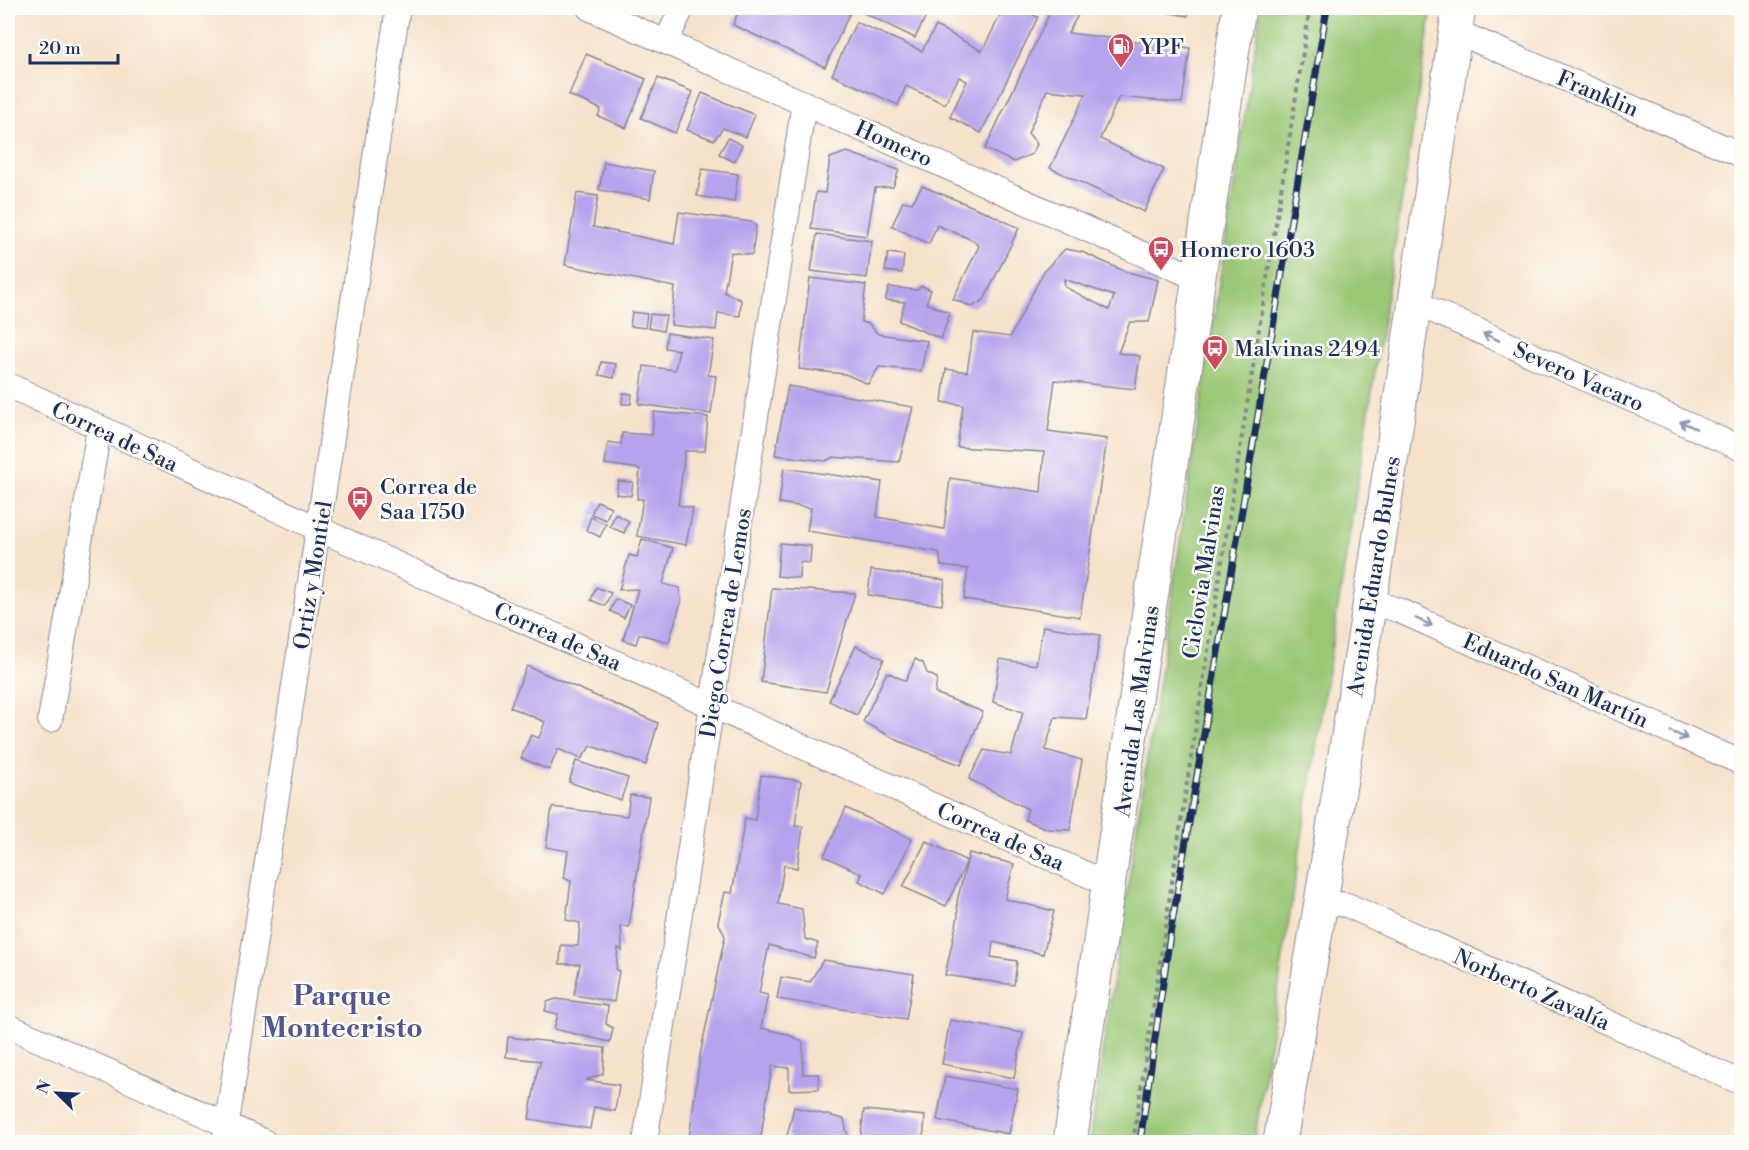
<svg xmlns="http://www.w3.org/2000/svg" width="1749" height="1150" font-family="'Libre Bodoni',serif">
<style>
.green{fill:#9ac775;stroke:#5a7b6a;stroke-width:1.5}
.building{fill:#b6a3ed;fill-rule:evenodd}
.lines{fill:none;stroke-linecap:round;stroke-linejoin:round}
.street-casing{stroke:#888894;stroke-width:26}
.secondary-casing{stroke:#888894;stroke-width:35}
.path{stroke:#888894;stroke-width:4;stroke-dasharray:4.5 4.5;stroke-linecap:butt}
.street{stroke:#fff;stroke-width:24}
.secondary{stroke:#fff;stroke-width:33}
.rail-casing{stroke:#1b2f5e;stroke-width:7}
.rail{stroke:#fdfcf7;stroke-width:4.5;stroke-dasharray:14;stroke-linecap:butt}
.oneway{stroke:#8d97ae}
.labels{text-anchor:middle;stroke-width:5;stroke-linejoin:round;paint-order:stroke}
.poi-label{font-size:22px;fill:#1b2f5e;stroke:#fdfcf7;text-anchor:start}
.street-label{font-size:22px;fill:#1b2f5e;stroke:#fdfcf7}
.district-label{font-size:28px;font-weight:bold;fill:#515890;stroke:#fdfcf7}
</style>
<rect width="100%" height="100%" fill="#fdfcf7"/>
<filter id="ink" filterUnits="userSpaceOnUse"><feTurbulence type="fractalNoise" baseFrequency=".0167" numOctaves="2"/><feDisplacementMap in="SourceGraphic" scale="12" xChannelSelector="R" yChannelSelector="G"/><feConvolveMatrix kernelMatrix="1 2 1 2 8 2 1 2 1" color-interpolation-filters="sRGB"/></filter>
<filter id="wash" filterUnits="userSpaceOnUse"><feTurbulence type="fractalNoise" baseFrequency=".008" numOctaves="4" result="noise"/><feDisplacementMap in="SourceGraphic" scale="24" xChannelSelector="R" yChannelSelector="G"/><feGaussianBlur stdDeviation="1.35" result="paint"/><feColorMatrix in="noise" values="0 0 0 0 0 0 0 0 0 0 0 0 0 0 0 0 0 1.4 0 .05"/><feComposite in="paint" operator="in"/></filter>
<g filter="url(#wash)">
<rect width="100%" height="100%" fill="#f6e2cb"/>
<polygon class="green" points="1261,8 1432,8 1254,1142 1089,1142"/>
<g id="blocks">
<g class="building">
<polygon points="729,8 846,8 851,10 825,67 733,25 738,12"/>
<polygon points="866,8 930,8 915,38 864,13"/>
<polygon points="1004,8 1019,8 1038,17 981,133 950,117 967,81 959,77 945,104 906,86 898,105 832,75 856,22 922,51 936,26 982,51"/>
<polygon points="1052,8 1082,8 1068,33 1190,48 1182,103 1119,97 1100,139 1164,169 1144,212 1050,168 1086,94 1047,90 1028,133 1037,144 1032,154 1014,162 985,149"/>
<polygon points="1141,8 1190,8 1188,16"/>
<polygon points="586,54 646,79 626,128 598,116 601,109 569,95"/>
<polygon points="658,78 693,92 675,133 641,118"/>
<polygon points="702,93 755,115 746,137 723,128 714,140 687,130"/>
<polygon points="728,138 742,145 734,162 719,154"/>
<polygon points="847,152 899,170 893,187 875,188 867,236 811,229 816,192 825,193 830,158"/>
<polygon points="604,162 654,171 650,199 599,190"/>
<polygon points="702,169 738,174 734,202 697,196"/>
<polygon points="922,186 986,212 1019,228 984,300 972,307 953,299 979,246 972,240 937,225 929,244 892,226 903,201 912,203"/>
<polygon points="577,193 598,196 593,227 674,244 679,212 751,222 756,226 752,255 731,252 724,292 741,300 740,316 718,313 716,330 671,325 675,287 565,265"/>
<polygon points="817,234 872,241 867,278 811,271"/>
<path d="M1065 249 1082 252 1124 271 1158 280 1149 322H1130L1118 353 1140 356 1135 389 1055 380 1048 431 1107 439 1080 617 964 599 968 569 941 566 939 552 807 531 811 508 779 503 784 468 882 482 877 517 944 529 950 478 1041 492 1044 452 957 447 963 405 942 402 946 369 967 372 973 332 1010 337 1044 271ZM1064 279 1114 296 1109 310 1065 287Z"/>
<polygon points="888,253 904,255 902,273 885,271"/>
<polygon points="810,278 866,285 861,322 869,324 878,334 927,341 921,371 879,367 868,384 845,374 799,369"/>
<polygon points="922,286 931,290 926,303 950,313 941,339 899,321 905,302 885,300 889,287 917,290"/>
<polygon points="632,312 647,314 645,328 630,326"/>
<polygon points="650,314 666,316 663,331 648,328"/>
<polygon points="667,333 714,340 708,375 716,376 711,414 639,404 644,366 675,370 679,350 665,348"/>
<polygon points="601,362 616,364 614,378 599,375"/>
<polygon points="788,386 913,407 899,462 833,457 826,461 775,455"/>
<polygon points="623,393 632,394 631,404 622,404"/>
<polygon points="654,412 708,417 705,451 685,451 678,505 693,508 686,545 637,536 643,499 637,499 640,469 605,464 608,442 621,444 622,433 652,435"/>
<polygon points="618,481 633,482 631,496 616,494"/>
<polygon points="597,501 611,507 606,520 591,514"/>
<polygon points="615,514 629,521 624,533 610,527"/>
<polygon points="591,517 606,524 600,537 586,530"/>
<polygon points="642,539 673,548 663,584 680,588 681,602 669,642 639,634 636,644 623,640 638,589 619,590 629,555 637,557"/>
<polygon points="780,543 811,546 810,563 800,562 799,578 777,576"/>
<polygon points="871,570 945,580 942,605 868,595"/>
<polygon points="596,587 611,593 605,606 591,600"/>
<polygon points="772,588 855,593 826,692 761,682"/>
<polygon points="616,599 630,605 624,618 610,611"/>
<polygon points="1043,626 1100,635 1086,719 1055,717 1045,750 1082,760 1070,830 1048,829 1025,820 1028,809 969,779 984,750 1011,755 1023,712 993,702 1000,659 1036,665"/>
<polygon points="856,646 884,659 857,715 829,701"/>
<polygon points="915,659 923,663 927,673 937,678 935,693 983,712 961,765 901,742 863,722 887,672 906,681"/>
<polygon points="527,666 658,723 646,765 591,746 581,759 558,749 549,770 521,758 531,735 539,738 545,722 510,707"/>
<polygon points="576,761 628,778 621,800 569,782"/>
<polygon points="761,775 801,781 795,826 803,827 797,868 784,865 778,904 802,909 805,939 818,943 814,958 769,945 759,993 768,995 761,1028 787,1034 803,1042 803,1074 818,1074 819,1089 789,1090 789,1068 772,1066 760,1142 685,1142 690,1132 700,1055 725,936 718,922 725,892 732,893 745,818 755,820"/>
<polygon points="630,795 649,797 629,927 621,926 622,950 618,948 616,970 619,971 614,1002 574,995 580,964 560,964 561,945 578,946 580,923 566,920 571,881 564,878 568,851 546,847 552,807 627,816"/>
<polygon points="846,808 912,839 885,894 859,881 862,874 824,856"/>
<polygon points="926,841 967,861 946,906 903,887"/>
<polygon points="969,853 1014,864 1005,899 1054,911 1043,954 993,942 991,957 1017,961 1014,985 945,975 958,916 957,901"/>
<polygon points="823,960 914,974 906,1019 777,999 781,977 810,982"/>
<polygon points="556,999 608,1006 606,1024 613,1028 610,1042 554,1029 558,1014 545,1011 547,1002"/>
<polygon points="950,1020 1023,1033 1014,1078 942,1064"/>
<polygon points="508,1037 605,1048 603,1074 586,1080 619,1085 615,1111 594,1107 590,1129 529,1119 537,1072 541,1061 506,1057"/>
<polygon points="945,1076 1018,1089 1009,1134 937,1120"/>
<polygon points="794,1107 844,1119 849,1142 797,1142 787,1136"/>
<polygon points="864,1110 925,1116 923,1142 860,1142"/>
</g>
</g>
</g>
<g filter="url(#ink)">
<use href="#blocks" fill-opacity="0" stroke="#888894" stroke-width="1.5"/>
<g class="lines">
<g class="street-casing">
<g id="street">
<polyline points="589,8 1199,279"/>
<polyline points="1455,31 1742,155"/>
<polyline points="666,42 682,8"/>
<polyline points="1416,303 1742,449"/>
<polyline points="8,385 319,529 1110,885"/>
<polyline points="1370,601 1400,611 1742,763"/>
<polyline points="50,720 99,429"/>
<polyline points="1321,902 1347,905 1742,1083"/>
<polyline points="8,1026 265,1142"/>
<polyline points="224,1142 398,8"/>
<polyline points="645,1142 804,103"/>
</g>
</g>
<g class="secondary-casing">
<g id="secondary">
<polyline points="1070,1142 1239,8"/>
<polyline points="1280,1142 1321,902 1370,601 1459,8"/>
</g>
</g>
<polyline class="path" points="1133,1142 1186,789 1310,8"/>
<use href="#street" class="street"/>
<use href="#secondary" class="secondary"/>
<g class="rail-casing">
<polyline id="rail" points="1140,1142 1170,935 1327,8"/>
</g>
<use href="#rail" class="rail"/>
</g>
<defs><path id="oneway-shaft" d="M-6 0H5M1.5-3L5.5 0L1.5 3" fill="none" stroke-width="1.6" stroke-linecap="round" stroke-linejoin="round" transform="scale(1.5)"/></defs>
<g class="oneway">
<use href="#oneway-shaft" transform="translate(1491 337) rotate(-156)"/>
<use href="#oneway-shaft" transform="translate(1688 425) rotate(-156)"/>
<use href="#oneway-shaft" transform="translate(1424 622) rotate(24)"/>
<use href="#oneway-shaft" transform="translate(1679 735) rotate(24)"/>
</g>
</g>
<defs>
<g id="fuel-pin" transform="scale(1.35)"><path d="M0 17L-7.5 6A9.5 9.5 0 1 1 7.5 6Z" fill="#d1495b" stroke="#fdfcf7"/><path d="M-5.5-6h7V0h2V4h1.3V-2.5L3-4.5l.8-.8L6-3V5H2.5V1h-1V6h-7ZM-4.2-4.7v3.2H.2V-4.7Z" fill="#fff"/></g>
<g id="bus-pin" transform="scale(1.35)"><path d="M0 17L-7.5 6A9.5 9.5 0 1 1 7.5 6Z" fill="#d1495b" stroke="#fdfcf7"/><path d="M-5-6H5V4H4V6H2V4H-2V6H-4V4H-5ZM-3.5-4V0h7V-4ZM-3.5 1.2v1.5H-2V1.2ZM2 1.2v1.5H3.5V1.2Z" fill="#fff"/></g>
</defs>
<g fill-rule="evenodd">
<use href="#fuel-pin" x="1121" y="46"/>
<use href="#bus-pin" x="1161" y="249"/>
<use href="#bus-pin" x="1215" y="348"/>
<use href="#bus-pin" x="360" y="499"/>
</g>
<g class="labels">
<g class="poi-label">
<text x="1140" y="54">YPF</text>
<text x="1180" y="257">Homero 1603</text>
<text x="1234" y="356">Malvinas 2494</text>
<text x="380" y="494">Correa de<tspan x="380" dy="25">Saa 1750</tspan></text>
</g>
<g class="street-label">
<text transform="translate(1598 93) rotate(23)" y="8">Franklin</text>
<text transform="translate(894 143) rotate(24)" y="8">Homero</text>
<text transform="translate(1579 376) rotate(24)" y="8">Severo Vacaro</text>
<text transform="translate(115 436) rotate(25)" y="8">Correa de Saa</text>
<text transform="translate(1203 572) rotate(-81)" y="8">Ciclovia Malvinas</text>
<text transform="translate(312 575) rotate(-81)" y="8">Ortiz y Montiel</text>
<text transform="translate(1373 576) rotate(-81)" y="8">Avenida Eduardo Bulnes</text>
<text transform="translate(725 623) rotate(-81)" y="8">Diego Correa de Lemos</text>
<text transform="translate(558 636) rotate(24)" y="8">Correa de Saa</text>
<text transform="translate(1556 680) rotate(24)" y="8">Eduardo San Martín</text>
<text transform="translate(1136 711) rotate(-82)" y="8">Avenida Las Malvinas</text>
<text transform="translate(1001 836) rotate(24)" y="8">Correa de Saa</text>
<text transform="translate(1532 989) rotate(24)" y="8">Norberto Zavalía</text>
</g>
<g class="district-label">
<text x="342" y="1005">Parque<tspan x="342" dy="32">Montecristo</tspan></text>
</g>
</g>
<rect width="1749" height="1150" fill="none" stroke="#fdfcf7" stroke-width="30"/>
<g transform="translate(57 1093) rotate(294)" stroke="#fdfcf7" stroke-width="4.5" paint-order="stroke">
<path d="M0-4.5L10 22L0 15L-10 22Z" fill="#1b2f5e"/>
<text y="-9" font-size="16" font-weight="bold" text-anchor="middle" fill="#1b2f5e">N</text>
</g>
<path d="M30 54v9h88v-9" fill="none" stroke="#1b2f5e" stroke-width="3"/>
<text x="39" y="54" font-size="18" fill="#1b2f5e" stroke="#fdfcf7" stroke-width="4.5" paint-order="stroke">20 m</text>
</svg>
